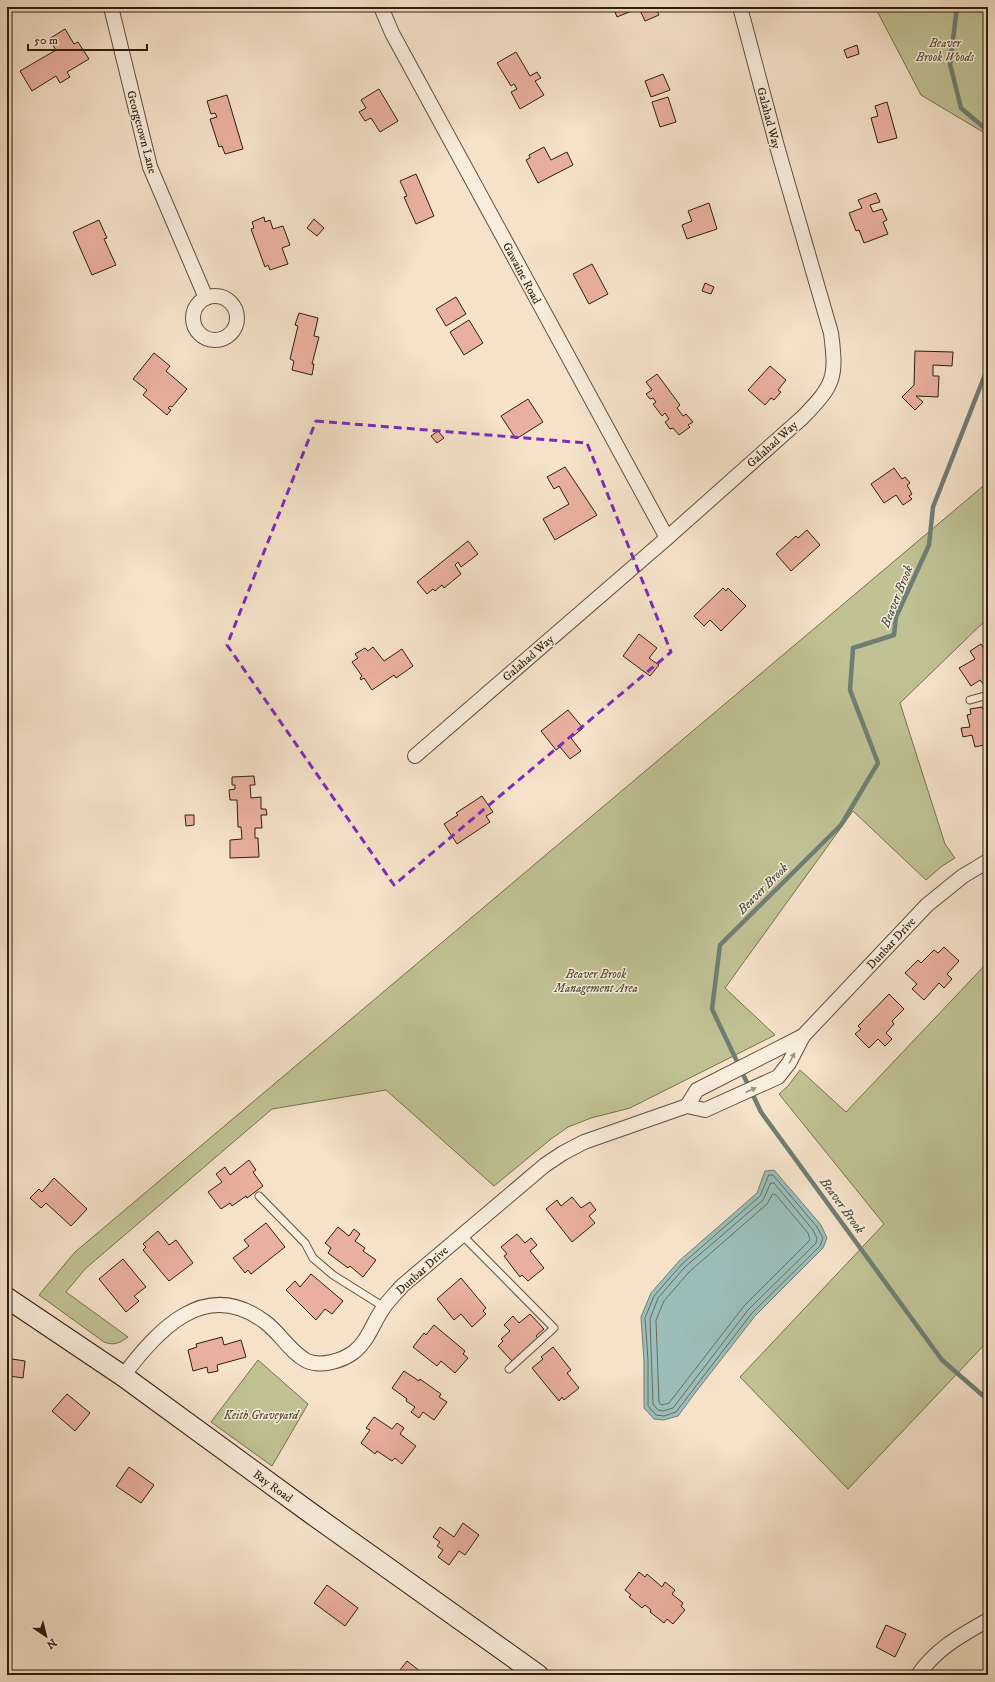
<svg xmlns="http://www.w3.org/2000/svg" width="995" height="1682" font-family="'IM FELL DW Pica',serif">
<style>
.green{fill:#c0c294;stroke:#767050}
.water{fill:#9cbdb8;stroke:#6f7e74}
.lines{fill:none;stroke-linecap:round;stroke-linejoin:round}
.shore{stroke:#646e62;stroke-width:1}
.stream{stroke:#6f7e74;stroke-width:4.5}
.building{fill:#eab09f;stroke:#2c1f0d}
.service-casing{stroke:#5e503c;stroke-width:9}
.minor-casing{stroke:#5e503c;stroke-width:16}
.secondary-casing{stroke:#2c1f0d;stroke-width:22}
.service{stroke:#f8ecdc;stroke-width:7}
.minor{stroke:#f8ecdc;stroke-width:14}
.secondary{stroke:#f8ecdc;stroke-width:20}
.oneway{fill:#9c907f}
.marked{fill:none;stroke:#7b2cbf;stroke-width:3;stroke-dasharray:8 5;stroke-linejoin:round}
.labels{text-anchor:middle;stroke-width:3;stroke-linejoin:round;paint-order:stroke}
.park-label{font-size:12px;font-style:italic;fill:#585036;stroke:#f8ecdc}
.street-label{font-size:12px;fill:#2c1f0d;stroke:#f8ecdc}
.water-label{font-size:13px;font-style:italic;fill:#4e4e40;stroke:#f8ecdc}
</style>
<rect width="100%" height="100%" fill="#f5e2c9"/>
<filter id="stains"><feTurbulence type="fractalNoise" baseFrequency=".005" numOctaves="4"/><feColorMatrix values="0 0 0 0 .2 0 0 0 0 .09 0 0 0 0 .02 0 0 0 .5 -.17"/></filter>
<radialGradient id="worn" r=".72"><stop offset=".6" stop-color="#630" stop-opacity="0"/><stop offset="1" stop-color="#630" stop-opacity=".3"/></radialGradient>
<g class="green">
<polygon points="875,7 988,7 988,135 921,95"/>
<path d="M988 482V618L900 703 945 844 955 858 942 866 926 880 853 811 725 988 775 1035 630 1108 591 1118 568 1127 551 1139 494 1186 386 1090 272 1109 85 1269 66 1292 128 1337C120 1343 114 1346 104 1342L39 1295 75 1252Z"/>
<polygon points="988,962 988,1341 848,1489 740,1377 884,1224 779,1094 788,1086 800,1070 846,1112"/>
<polygon points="258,1360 308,1404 272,1466 211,1422"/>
</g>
<polygon class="water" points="774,1170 821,1225 827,1238 823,1248 755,1316 695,1393 678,1416 664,1420 654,1419 644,1408 644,1361 641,1317 651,1293 679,1261 757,1193 765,1171"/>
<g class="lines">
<g class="shore">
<polygon points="769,1175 773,1175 817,1227 823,1238 820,1246 752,1313 676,1412 664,1416 656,1415 648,1406 648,1361 645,1318 654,1296 682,1264 760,1196"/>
<polygon points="771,1183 774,1183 813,1230 817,1238 816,1243 748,1310 673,1408 663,1411 658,1410 653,1404 650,1319 658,1298 685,1267 763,1200"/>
<polygon points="773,1194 776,1195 808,1233 810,1240 744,1306 669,1403 661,1405 659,1402 656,1320 664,1301 689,1272 767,1204"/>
</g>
<g class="stream">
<polyline points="957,7 950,64 961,108 988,131"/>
<polyline points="988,372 986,372 933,507 929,545 896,617 894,635 853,648 850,690 878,763 841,825 720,945 712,1009 761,1112 942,1360 988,1400"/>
</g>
</g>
<g class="building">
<polygon points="613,7 655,7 659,15 645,21 639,8 617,17"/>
<polygon points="833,7 843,7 843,9 835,11"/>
<polygon points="65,29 74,44 78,42 89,59 67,72 70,77 60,83 56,76 32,91 20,71 56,50 49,39"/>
<polygon points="857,45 859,54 847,58 844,50"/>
<polygon points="516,52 530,76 537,72 541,78 535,81 544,95 520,109 511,92 517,89 514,84 511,86 497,63"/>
<polygon points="663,74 670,90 651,97 645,81"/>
<polygon points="379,89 398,121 380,132 371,118 365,121 359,112 366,108 361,100"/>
<polygon points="227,95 243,149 225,154 222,146 219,147 210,119 217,117 215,113 211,114 207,101"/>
<polygon points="668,97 676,122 660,127 652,102"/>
<polygon points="887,102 897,138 878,143 871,118 878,116 875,106"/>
<polygon points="544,147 551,160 567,152 573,165 538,183 526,160 530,158 529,155"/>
<polygon points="416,174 434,216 416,224 404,197 407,196 400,181"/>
<polygon points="876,193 880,202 870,205 873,212 882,209 887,220 883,222 888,234 864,243 859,230 856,231 849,213 862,208 858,200"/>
<polygon points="709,203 717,229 687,239 682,225 692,221 688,211"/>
<polygon points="264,217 265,222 270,220 273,229 283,226 290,245 282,248 288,264 270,270 268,265 265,267 251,229 254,228 252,222"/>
<polygon points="314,219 324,228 317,236 307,228"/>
<polygon points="99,220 107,238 104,239 116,265 92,275 73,232"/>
<polygon points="592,264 608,294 589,304 573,274"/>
<polygon points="705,283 714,287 711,294 702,291"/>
<polygon points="456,297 466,314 446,326 436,309"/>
<polygon points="299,313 318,318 314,336 319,337 312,364 314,364 312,375 292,370 294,361 290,359 298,326 295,325"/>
<polygon points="469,320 483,343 464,355 450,332"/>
<polygon points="915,351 953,352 952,366 933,365 933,376 939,376 938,397 916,396 923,402 915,410 902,397 914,385"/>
<polygon points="154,353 170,366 166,371 187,389 172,407 170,406 168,408 171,410 167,415 143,395 147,390 133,379"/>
<polygon points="770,366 786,380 778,390 781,392 774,400 771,398 765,405 748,390"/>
<polygon points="657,374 680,405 677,408 683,416 686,414 693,422 688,425 690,427 679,435 673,428 670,429 665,422 669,419 665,413 662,416 653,404 656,402 653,398 650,399 646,394 652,390 646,382"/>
<polygon points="528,399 543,422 516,439 501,416"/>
<polygon points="438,431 444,438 437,443 431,436"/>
<polygon points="565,467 597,515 555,540 543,519 569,504 559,486 554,489 547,477"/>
<polygon points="894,468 902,479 905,477 910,483 907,485 912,494 909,496 912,499 903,505 896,495 884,503 871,484"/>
<polygon points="807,530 820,545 791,571 776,554 796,536 798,538"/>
<polygon points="468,541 478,554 461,567 458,562 455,565 461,574 444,588 442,585 435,591 433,589 427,594 417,582"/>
<polygon points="723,588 726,591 728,588 746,606 721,631 710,620 704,626 694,616"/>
<polygon points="639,634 657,648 649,658 659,665 650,676 623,656"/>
<polygon points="981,644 986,652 988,651 988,681 983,684 980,680 971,686 959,668 975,659 970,651"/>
<polygon points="373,647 384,661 402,649 413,666 396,678 394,675 372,690 364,678 361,680 360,678 362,676 352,662 358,658 355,654 365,648 368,651"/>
<polygon points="982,707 983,709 988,708 988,744 975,747 972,735 963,737 961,728 970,727 967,715 971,714 970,709"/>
<polygon points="568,710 583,728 571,738 581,751 570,759 560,747 556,750 541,731"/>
<polygon points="254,776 255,785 250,785 251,798 261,797 261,809 266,809 267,815 261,815 262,828 255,828 255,838 258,838 259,857 230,858 230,840 242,839 241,827 238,827 237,800 230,800 229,790 235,789 235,785 232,785 232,777"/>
<polygon points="482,796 493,812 486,816 490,822 457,844 444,824 458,815 456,813"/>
<polygon points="185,815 194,815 194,825 186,826"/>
<polygon points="944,947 959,961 947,974 952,979 944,988 939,983 924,1000 912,989 917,984 905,973 918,960 921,963 934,950 938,953"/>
<polygon points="889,994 904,1009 892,1021 894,1024 886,1033 892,1039 885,1046 878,1039 869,1048 855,1034 861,1029 858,1026"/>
<polygon points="249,1160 256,1170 253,1172 263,1186 247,1198 246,1196 232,1206 230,1203 221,1209 208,1192 222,1182 216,1174 225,1167 230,1175"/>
<polygon points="54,1178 87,1209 71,1226 46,1203 41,1208 30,1198 39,1189 42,1192"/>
<polygon points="572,1197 581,1208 590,1202 596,1210 589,1216 595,1223 572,1242 546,1209 557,1200 561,1206"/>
<polygon points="266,1223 285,1247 251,1274 248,1270 245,1273 233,1258 249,1246 244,1240"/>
<polygon points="338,1227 349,1236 354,1229 360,1234 355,1241 365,1248 363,1251 376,1260 363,1277 350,1266 348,1268 328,1253 331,1248 325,1243"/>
<polygon points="158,1231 169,1245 176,1240 193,1263 169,1281 143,1250 146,1247 143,1244"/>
<polygon points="517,1234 525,1243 531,1238 537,1245 530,1251 544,1268 528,1281 522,1275 520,1277 504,1256 507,1254 501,1247"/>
<polygon points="123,1259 146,1287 134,1296 139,1301 126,1312 99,1279"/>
<polygon points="311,1274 343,1301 332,1314 325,1309 316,1320 286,1290 295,1281 300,1287"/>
<polygon points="461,1278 486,1308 483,1311 486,1314 472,1327 461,1314 454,1320 437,1299"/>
<polygon points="530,1314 544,1329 536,1336 539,1339 519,1357 518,1356 512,1361 498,1346 503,1341 501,1339 510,1331 504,1325 513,1316 519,1323"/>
<polygon points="434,1325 465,1351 463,1354 468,1358 455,1373 441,1361 437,1366 413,1347 424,1333 426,1335"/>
<polygon points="222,1337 224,1345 241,1340 246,1357 217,1365 218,1371 208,1373 207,1367 193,1371 188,1350 197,1347 196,1344"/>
<polygon points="553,1347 571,1370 567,1373 579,1388 564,1400 562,1397 559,1401 532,1368 543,1359 541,1357"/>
<polygon points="7,1355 12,1359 25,1361 23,1378 9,1376 10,1370 7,1369"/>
<polygon points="404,1371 419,1381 420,1379 441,1394 439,1397 447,1402 434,1420 423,1412 419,1418 411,1412 415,1407 406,1401 407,1399 392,1388"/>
<polygon points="67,1394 90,1413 75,1431 52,1411"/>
<polygon points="374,1417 392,1429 397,1423 404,1428 400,1434 416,1446 402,1464 395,1458 392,1461 377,1451 375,1454 361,1443 370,1430 366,1428"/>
<polygon points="129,1467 154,1485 141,1503 116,1486"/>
<polygon points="463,1523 479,1535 465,1555 459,1551 449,1565 438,1557 443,1550 437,1546 440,1542 433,1537 440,1527 454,1537"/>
<polygon points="639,1572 645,1577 647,1574 662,1587 665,1582 675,1590 672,1594 683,1603 681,1606 685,1610 673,1624 667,1619 664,1623 650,1612 651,1610 645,1605 642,1608 629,1597 631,1595 625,1590"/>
<polygon points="327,1585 358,1608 345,1626 314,1603"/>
<polygon points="886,1625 906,1634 895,1657 876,1647"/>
<polygon points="407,1661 425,1675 396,1675"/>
</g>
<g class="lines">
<g class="service-casing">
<g id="service">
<polyline points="970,700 988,695"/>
<polyline points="259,1196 305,1243 313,1258 333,1275 384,1307"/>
<polyline points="462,1235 554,1328 509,1369"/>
</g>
</g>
<g class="minor-casing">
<g id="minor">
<polyline points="111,7 150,167 206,298"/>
<polyline points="381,7 392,33 667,538"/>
<circle cx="215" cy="318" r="22"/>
<path d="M415 756 667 538 803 417C834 385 837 378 831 333L778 150 740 7"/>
<polyline points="687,1106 697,1090 803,1036"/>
<path d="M123 1376C158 1330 205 1277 265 1322 280 1333 290 1352 307 1361 321 1367 342 1361 354 1352 369 1340 373 1322 384 1307 389 1300 396 1293 402 1286L545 1165 563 1153 584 1142 687 1106 705 1110 778 1077 789 1063 803 1036 927 905 963 876 988 861"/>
<path d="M918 1675C937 1648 960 1636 988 1620"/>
</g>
</g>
<g class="secondary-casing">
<polyline id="secondary" points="7,1298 123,1376 312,1514 538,1675"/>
</g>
<use href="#service" class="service"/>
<use href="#minor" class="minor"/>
<use href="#secondary" class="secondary"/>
</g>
<defs><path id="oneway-solid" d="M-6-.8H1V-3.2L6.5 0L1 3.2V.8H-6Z"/></defs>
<g class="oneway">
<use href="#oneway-solid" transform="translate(792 1058) rotate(-62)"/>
<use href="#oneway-solid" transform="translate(751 1090) rotate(-25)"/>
</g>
<path class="marked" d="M316 421 587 443 671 652 394 885 227 645Z"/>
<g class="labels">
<g class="park-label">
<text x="945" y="47">Beaver<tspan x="945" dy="14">Brook Woods</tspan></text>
<text x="596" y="978">Beaver Brook<tspan x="596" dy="14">Management Area</tspan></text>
<text x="261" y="1419">Keith Graveyard</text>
</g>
<g class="street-label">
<text transform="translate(769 118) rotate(75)" y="4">Galahad Way</text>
<text transform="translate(142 132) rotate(75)" y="4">Georgetown Lane</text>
<text transform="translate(522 273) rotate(62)" y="4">Gawaine Road</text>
<text transform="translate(772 444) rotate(-42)" y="4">Galahad Way</text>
<text transform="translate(528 658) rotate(-41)" y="4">Galahad Way</text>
<text transform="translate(891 943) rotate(-47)" y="4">Dunbar Drive</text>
<text transform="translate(422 1270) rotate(-42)" y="4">Dunbar Drive</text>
<text transform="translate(273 1486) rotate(36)" y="4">Bay Road</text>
</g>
<g class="water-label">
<text transform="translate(896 596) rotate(-68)" y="5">Beaver Brook</text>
<text transform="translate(762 888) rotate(-45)" y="5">Beaver Brook</text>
<text transform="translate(843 1205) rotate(54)" y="5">Beaver Brook</text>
</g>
</g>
<rect width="995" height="1682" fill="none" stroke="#f5e2c9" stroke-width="24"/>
<rect x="8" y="8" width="979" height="1666" fill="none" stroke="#2c1f0d" stroke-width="2"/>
<rect x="12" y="12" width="971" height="1658" fill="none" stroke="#2c1f0d"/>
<g transform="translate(46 1636) rotate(145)" stroke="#f8ecdc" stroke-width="3" paint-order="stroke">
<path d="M0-3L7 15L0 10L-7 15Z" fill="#2c1f0d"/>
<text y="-6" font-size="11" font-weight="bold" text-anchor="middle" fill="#2c1f0d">N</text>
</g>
<path d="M28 44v6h119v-6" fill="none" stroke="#2c1f0d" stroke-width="2"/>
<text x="34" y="44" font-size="12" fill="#2c1f0d" stroke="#f8ecdc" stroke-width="3" paint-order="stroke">50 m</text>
<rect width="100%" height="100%" filter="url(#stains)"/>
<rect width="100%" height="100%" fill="url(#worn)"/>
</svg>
